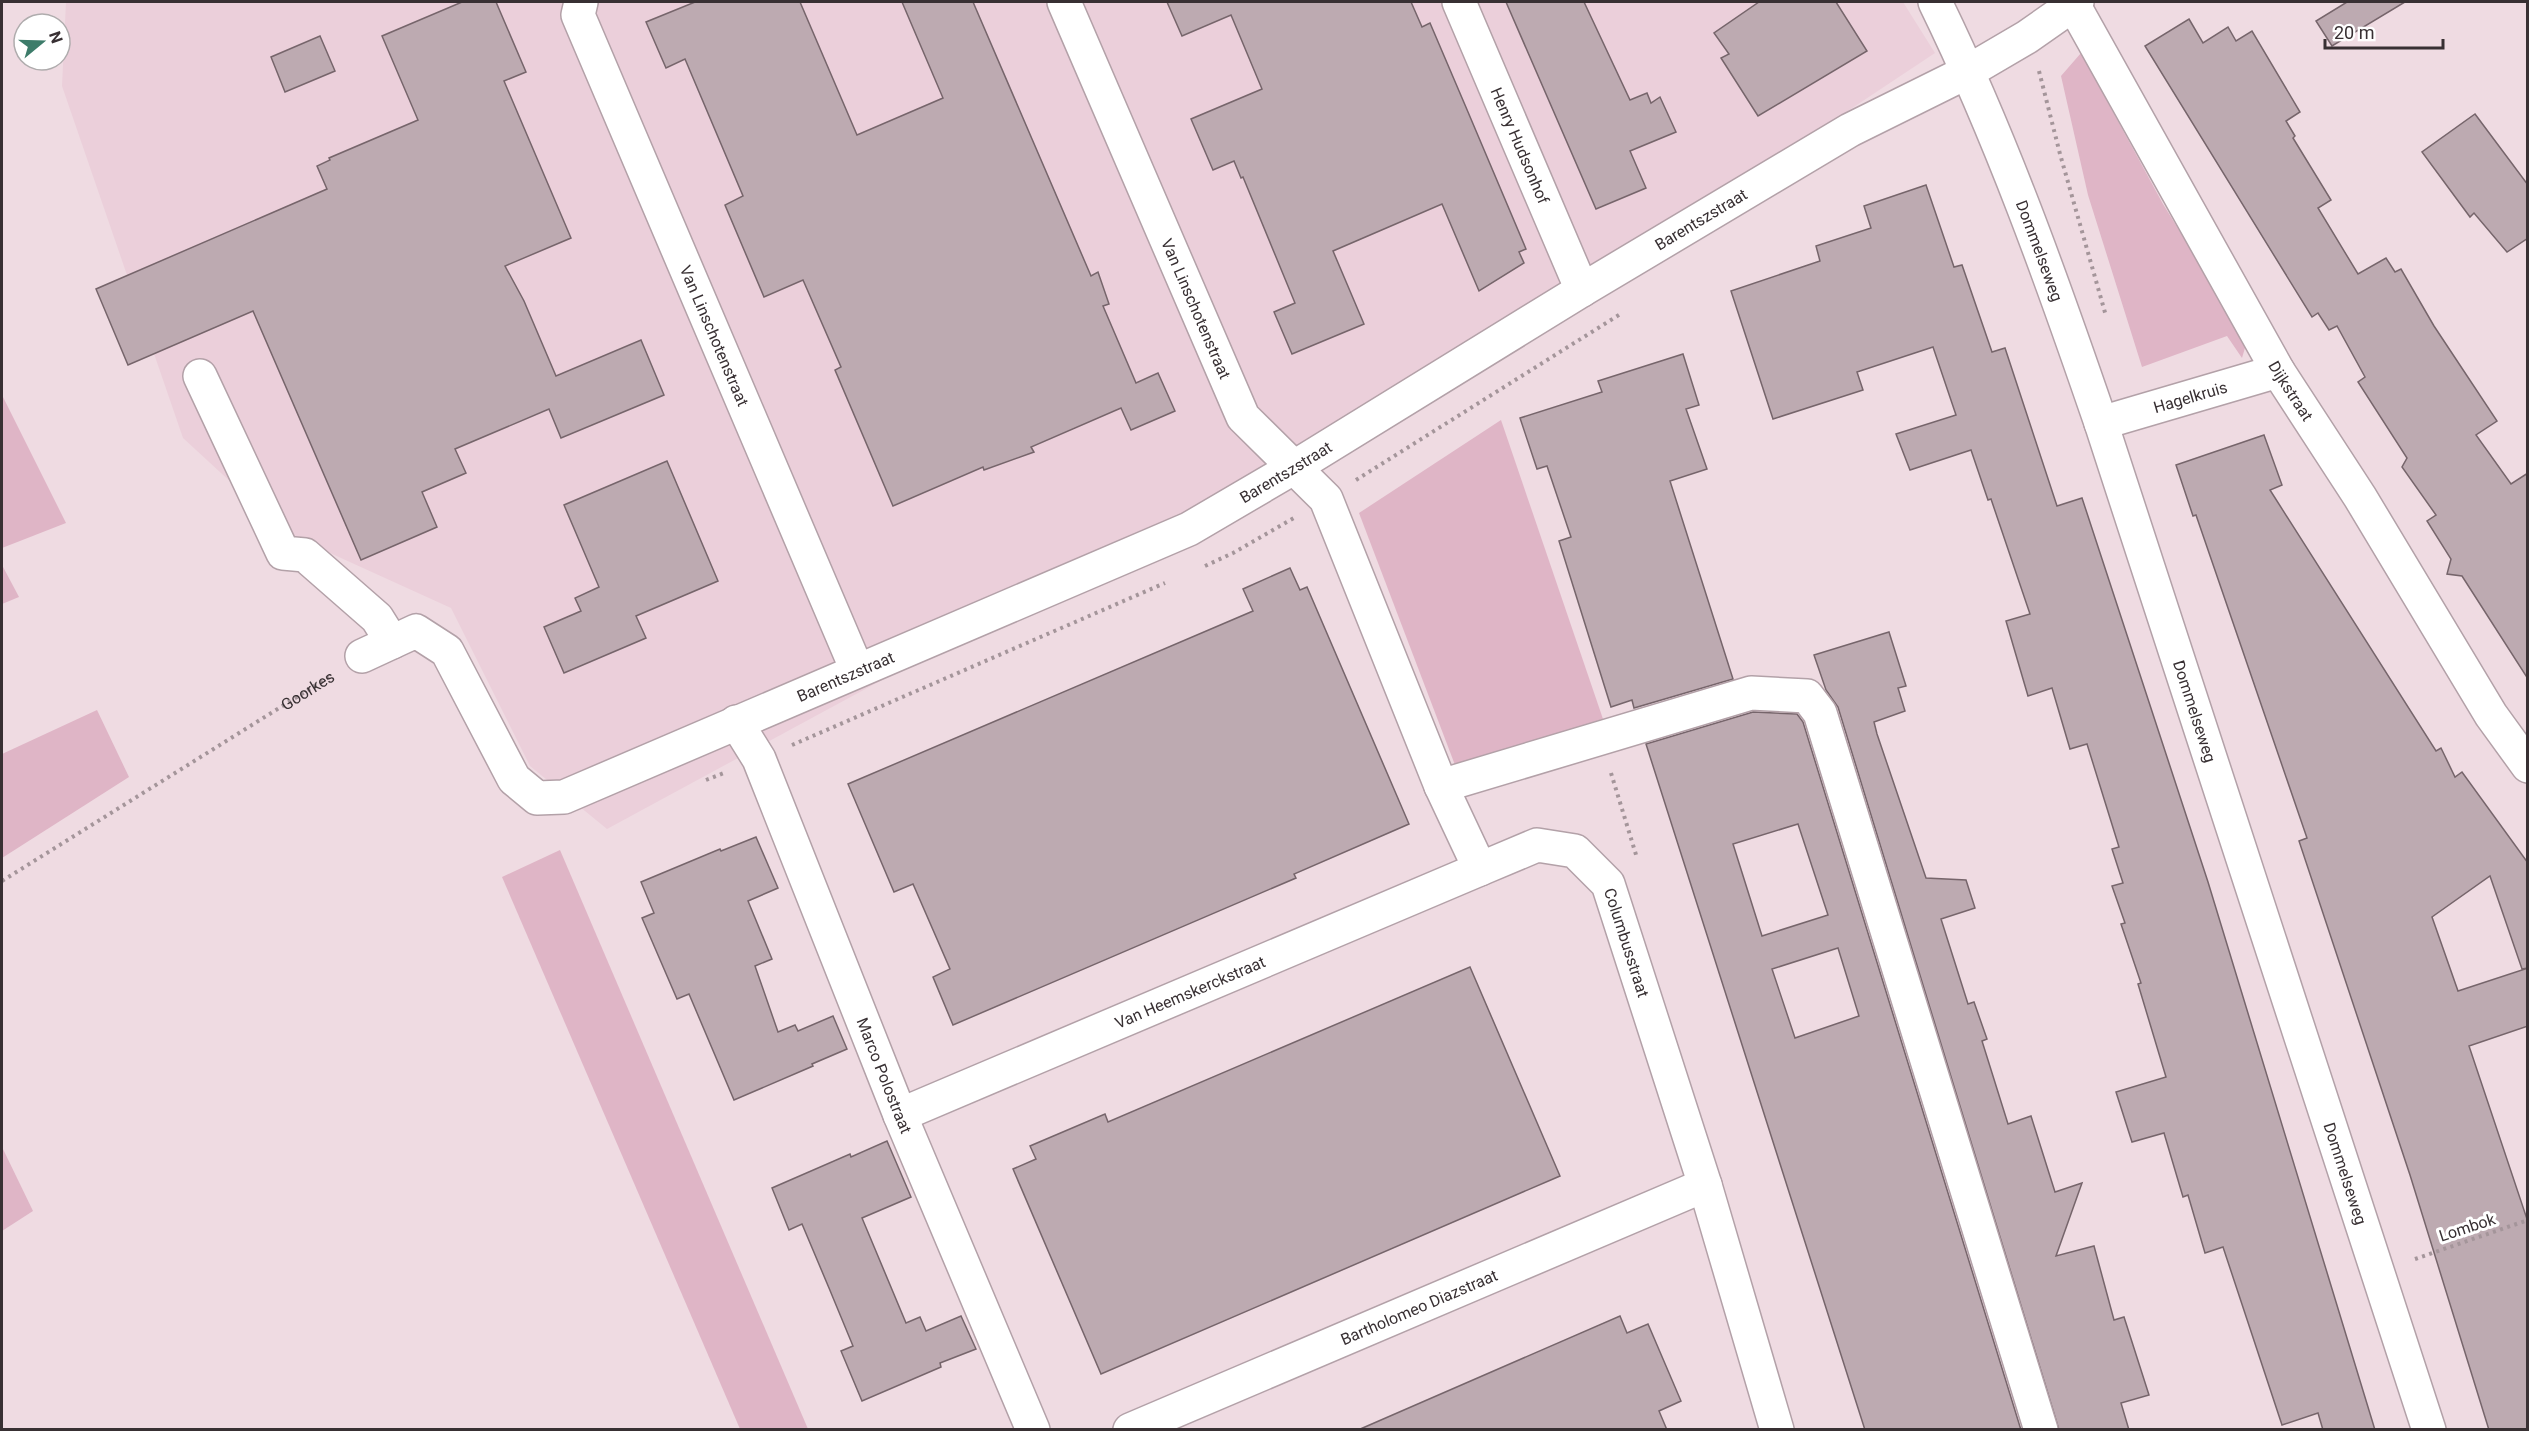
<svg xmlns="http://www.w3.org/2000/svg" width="2529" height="1431" font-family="Roboto,sans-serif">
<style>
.built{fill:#ebcfda}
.green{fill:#dfb5c6}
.building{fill:#bdaab1;stroke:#76656b;stroke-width:1.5;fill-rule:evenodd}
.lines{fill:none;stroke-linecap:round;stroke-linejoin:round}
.minor-casing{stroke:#b3a1a8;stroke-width:36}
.path{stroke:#a4959a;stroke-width:4;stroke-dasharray:3 4.5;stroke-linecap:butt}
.minor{stroke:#fff;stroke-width:33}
.labels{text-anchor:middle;stroke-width:6;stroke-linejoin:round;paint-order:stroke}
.street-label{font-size:16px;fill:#383033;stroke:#fff}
</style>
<rect width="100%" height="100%" fill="#efdbe2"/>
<polygon class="built" points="66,2 1903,2 1935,53 1253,506 893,674 607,829 530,766 451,608 286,533 183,438 62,86"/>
<g class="green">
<polygon points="2081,53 2163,204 2247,341 2242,358 2227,336 2142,367 2088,195 2061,76"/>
<polygon points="2,395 66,523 2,548"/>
<polygon points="1501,420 1603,719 1455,765 1359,513"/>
<polygon points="2,565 19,597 2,604"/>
<polygon points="97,710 129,777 2,858 2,754"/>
<polygon points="560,850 808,1429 740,1429 502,877"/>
<polygon points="2,1147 33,1211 2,1231"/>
</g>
<g class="building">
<polygon points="462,2 496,2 526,72 504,81 571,238 505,266 524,301 556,376 641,340 664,395 561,438 549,409 455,449 466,473 422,492 437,527 361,560 253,311 128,365 96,289 327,189 317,166 330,160 329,158 418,120 382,36"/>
<polygon points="695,2 800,2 857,135 943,98 902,2 973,2 1091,276 1098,272 1109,304 1103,306 1136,383 1158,373 1175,411 1131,430 1121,408 1031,447 1034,452 984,470 983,467 893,506 835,370 841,367 803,280 764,297 725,205 743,196 685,59 666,68 646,22"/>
<polygon points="1167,2 1411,2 1422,27 1430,23 1468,112 1526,249 1519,252 1524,263 1479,291 1442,204 1333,251 1364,324 1292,354 1274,312 1295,303 1243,177 1241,178 1234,161 1213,170 1191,119 1262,89 1231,15 1182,36"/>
<polygon points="1506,2 1584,2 1630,100 1647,93 1651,103 1660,97 1676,132 1630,151 1646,188 1596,209"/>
<polygon points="1759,2 1836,2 1867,51 1758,116 1721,58 1729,54 1714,33"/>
<polygon points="2347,2 2405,2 2332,46 2316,21"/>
<polygon points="2189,19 2203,43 2228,27 2236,41 2252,31 2300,112 2286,121 2295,136 2293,138 2331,200 2318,208 2358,274 2386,258 2395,272 2401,269 2434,326 2497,421 2476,435 2511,484 2528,473 2528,679 2462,576 2447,574 2451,559 2427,521 2436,515 2402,467 2407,458 2358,382 2365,377 2337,326 2329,330 2318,313 2312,317 2145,46"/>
<polygon points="320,36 335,71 285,92 271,57"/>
<polygon points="2475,114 2528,185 2528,238 2507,252 2474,213 2470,217 2422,152"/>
<polygon points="1926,185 1954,267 1962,265 1992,352 2005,348 2057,506 2082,498 2208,882 2375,1430 2323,1430 2318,1413 2282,1425 2223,1247 2205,1253 2188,1195 2183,1197 2164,1133 2132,1142 2116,1092 2166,1077 2138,984 2141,983 2121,924 2125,923 2112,886 2123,883 2112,849 2119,847 2087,744 2070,749 2052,688 2028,696 2006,621 2030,614 1991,499 1988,500 1971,450 1910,470 1896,434 1956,415 1933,347 1857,372 1863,390 1773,419 1731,291 1820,261 1816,246 1871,228 1864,206"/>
<polygon points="1683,354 1699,405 1686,409 1707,469 1670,481 1733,679 1634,708 1632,700 1611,707 1559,541 1571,537 1547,466 1537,469 1520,418 1602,392 1598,381"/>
<polygon points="2264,435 2282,485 2270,490 2436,751 2441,748 2455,777 2462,772 2528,863 2528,968 2522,969 2490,876 2432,917 2458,991 2528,968 2528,1026 2469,1046 2528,1222 2528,1430 2489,1430 2410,1175 2299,841 2307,838 2196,515 2193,516 2176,465"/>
<polygon points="667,461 718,581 636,616 646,638 564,673 544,627 581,611 575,598 599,587 564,505"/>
<polygon points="1290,568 1300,590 1307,587 1409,824 1294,874 1296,878 953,1025 933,977 950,969 913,884 894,892 848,784 1253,611 1243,589"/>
<polygon points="1889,632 1906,686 1898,688 1905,711 1874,722 1877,734 1926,878 1966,880 1975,908 1941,919 1968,1004 1974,1002 1987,1039 1982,1041 2008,1124 2031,1116 2055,1192 2082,1183 2056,1256 2094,1246 2114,1320 2124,1317 2149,1395 2121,1403 2129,1430 2059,1430 1838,707 1826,690 1814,655"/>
<path d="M1753 712 1797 714 1803 722 2021 1430H1865L1646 744ZM1798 824 1828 915 1762 936 1733 844ZM1838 948 1859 1016 1795 1038 1772 969Z"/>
<polygon points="756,837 778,888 748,901 772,959 755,966 778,1032 795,1025 798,1031 833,1016 847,1049 812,1064 813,1066 734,1100 689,994 677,999 642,918 654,913 641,882 720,849 721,851"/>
<polygon points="1470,967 1560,1176 1101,1374 1013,1169 1036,1159 1030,1146 1105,1114 1108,1122"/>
<polygon points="887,1141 911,1197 862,1218 906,1323 920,1317 926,1331 961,1316 976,1349 940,1363 941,1367 862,1401 841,1351 853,1346 829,1288 802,1224 789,1230 772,1188 850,1154 851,1157"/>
<polygon points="1620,1316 1627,1333 1648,1324 1681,1401 1659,1411 1667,1430 1358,1430"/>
</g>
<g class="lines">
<g class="minor-casing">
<g id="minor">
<path id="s2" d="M581 2 578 15 857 670"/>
<path id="s3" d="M1064 2 1243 417 1326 499 1441 786 1480 869 1537 845 1575 851 1608 884 1705 1185 1777 1430"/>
<path id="s4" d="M1459 2 1582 290"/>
<path id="s5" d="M1935 2C2001 137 2052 280 2101 423L2429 1430"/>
<path id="s6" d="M2073 4 2278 371 2360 497 2491 715 2528 766"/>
<polyline points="200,376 283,553 305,555 377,618 392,642"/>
<path id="s7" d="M2101 423 2278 371"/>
<path id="s8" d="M362 656 416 631 447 651 514 779 537 798 564 797 1189 529 1293 468 1582 290 1850 130 1969 71 2027 37 2077 2"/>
<path id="s9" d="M736 722 759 759 900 1115 1033 1430"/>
<polyline points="1441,786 1751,693 1807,696 1820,713 2041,1430"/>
<path id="s10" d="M900 1115 1480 869"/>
<path id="s11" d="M1130 1430 1705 1185"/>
</g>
</g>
<g class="path">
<polyline points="2039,71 2060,154 2106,316"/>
<polyline points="1356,480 1622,313"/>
<polyline points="1205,566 1233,553 1294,518"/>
<polyline points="792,745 1165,583"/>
<polyline points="1611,773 1637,858"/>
<polyline points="706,780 724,773"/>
<path id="s1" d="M2 881 332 675"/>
<polyline points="2415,1259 2528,1220"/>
</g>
<use href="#minor" class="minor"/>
</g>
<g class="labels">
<g class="street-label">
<text dy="6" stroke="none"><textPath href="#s4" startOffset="156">Henry Hudsonhof</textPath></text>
<text dy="6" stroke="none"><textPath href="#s8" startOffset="1576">Barentszstraat</textPath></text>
<text dy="6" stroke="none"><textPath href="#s5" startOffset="270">Dommelseweg</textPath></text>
<text dy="6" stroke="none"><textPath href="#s3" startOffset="334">Van Linschotenstraat</textPath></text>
<text dy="6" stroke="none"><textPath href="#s2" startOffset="362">Van Linschotenstraat</textPath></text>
<text dy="6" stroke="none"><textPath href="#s6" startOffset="444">Dijkstraat</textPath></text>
<text dy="6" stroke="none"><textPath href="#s7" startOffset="93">Hagelkruis</textPath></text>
<text dy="6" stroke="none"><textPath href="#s8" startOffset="1090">Barentszstraat</textPath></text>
<text dy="6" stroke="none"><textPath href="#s8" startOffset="604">Barentszstraat</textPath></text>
<text dy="6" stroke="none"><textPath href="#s1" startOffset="360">Goorkes</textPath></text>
<text dy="6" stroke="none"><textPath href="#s5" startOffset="756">Dommelseweg</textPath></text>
<text dy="6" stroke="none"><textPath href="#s3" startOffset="1178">Columbusstraat</textPath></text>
<text dy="6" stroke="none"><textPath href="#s10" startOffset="315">Van Heemskerckstraat</textPath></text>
<text dy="6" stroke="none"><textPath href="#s9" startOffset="384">Marco Polostraat</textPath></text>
<text dy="6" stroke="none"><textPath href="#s5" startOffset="1242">Dommelseweg</textPath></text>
<text transform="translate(2467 1227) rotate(-18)" y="6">Lombok</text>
<text dy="6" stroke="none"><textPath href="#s11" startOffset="314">Bartholomeo Diazstraat</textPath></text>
</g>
</g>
<rect width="2529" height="1431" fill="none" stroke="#383033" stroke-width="6"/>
<g transform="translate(42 42) rotate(71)"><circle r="28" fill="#ffffff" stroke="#afacad" stroke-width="1.5"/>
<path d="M0-4.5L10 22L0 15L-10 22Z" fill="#3d7c6a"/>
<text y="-9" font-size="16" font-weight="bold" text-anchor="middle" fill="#383033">N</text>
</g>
<path d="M2325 39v9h118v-9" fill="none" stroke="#383033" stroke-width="3"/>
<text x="2334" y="39" font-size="18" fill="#383033" stroke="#ffffff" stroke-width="4.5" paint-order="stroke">20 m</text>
</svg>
